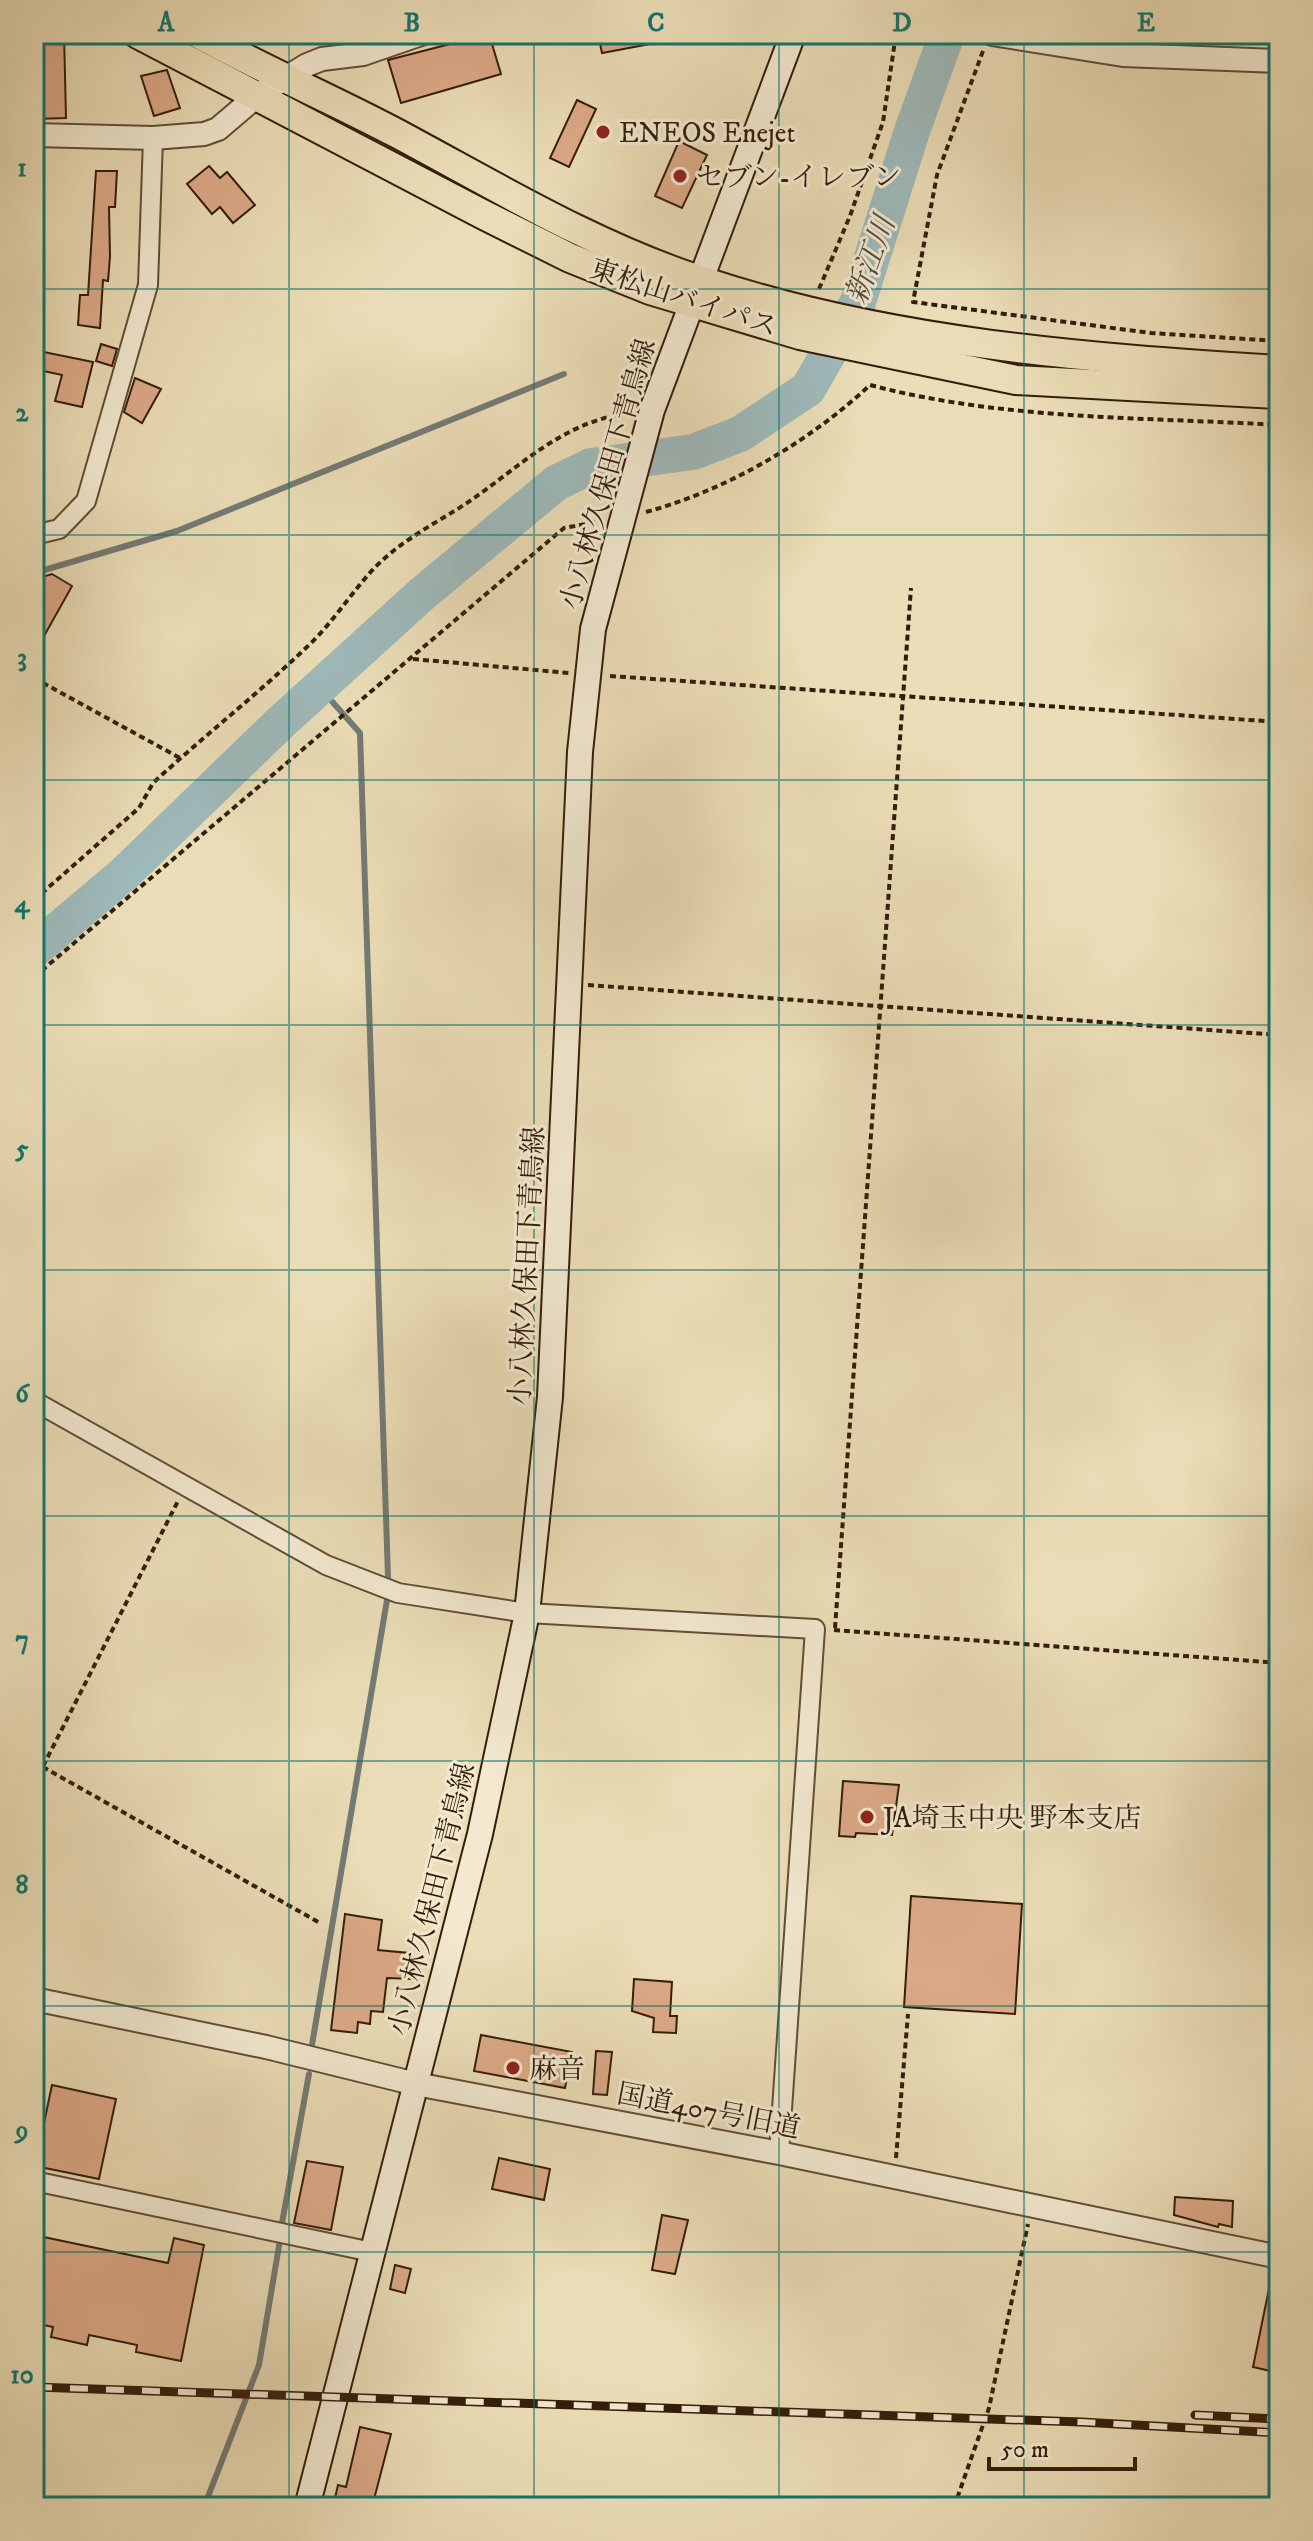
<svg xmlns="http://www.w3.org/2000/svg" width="1313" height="2541" font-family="'IM FELL DW Pica','Noto Serif JP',serif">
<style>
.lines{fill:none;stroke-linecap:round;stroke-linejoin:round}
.stream{stroke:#737b74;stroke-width:6}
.river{stroke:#9eb9ba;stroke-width:36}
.building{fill:#dca987;stroke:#331d0a;stroke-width:2}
.minor-casing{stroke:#614d35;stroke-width:22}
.tertiary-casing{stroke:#614d35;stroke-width:26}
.secondary-casing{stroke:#331d0a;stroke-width:28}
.trunk-casing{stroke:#331d0a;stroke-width:32}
.path{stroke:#331d0a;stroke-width:4;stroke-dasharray:6 4;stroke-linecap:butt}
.minor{stroke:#f2e9d0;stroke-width:18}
.tertiary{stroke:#f2e9d0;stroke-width:22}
.secondary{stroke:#f2e9d0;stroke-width:24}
.trunk{stroke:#ebddb7;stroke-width:28}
.rail-casing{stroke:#331d0a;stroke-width:9}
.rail{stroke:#f2e9d0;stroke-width:6;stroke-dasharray:18;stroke-linecap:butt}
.grid{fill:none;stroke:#0f766e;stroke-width:2;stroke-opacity:0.55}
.poi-dot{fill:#8f2418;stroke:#f2e9d0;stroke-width:3}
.labels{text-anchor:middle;stroke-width:6;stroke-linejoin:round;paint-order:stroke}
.poi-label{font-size:28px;fill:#331d0a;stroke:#f2e9d0;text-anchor:start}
.street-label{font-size:28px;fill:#331d0a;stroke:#f2e9d0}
.water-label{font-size:30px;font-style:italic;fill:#534c3f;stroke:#f2e9d0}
.neatline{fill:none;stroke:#0f766e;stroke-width:3}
.grid-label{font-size:26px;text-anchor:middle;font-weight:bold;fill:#0f766e}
</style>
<rect width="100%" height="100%" fill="#ebddb7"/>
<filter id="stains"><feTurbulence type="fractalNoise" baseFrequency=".0025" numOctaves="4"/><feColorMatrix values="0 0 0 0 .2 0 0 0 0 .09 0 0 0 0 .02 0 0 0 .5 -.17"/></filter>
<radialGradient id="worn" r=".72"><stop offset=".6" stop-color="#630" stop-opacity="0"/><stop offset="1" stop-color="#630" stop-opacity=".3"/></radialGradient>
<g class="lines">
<g class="stream">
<polyline points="34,573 177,531 564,374"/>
<polyline points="321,689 360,733 388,1577"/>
<polyline points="312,2045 387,1600"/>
<polyline points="282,2223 309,2074"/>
<polyline points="204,2507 259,2365 280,2240"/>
</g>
<polyline class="river" points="34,950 124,874 279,724 422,594 556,483 591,466 693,452 740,434 808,389 858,302 912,131 947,34"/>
</g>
<g class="building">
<polygon points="34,34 64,34 66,118 34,119"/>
<polygon points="489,34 501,74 401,103 388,60"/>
<polygon points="598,34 660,34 661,42 602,53"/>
<polygon points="167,70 180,108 154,116 141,76"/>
<polygon points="577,100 596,109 569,167 550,158"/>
<polygon points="679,141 707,155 682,208 655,196"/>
<polygon points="209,166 220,178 227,172 255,205 233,223 220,207 212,214 187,184"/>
<polygon points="96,171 117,171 115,207 109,207 110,256 108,281 103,280 100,328 78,325 80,295 88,295"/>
<polygon points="101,344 117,349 112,366 96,361"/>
<polygon points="34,350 93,362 82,407 55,401 62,375 34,369"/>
<polygon points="135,378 161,389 142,423 124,412"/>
<polygon points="52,574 72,586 34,654 34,585 38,578"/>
<polygon points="843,1781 899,1785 892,1835 856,1833 855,1837 839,1836"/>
<polygon points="911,1896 1022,1904 1015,2014 904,2007"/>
<polygon points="345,1914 382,1920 378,1950 409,1953 408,1963 414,1963 414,1979 387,1978 383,2012 371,2011 370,2024 358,2022 357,2033 331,2030"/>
<polygon points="634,1979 672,1982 670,2016 677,2016 676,2033 653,2032 654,2018 632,2011"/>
<polygon points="481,2035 572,2052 565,2088 474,2071"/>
<polygon points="596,2051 612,2052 607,2095 593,2094"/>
<polygon points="52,2085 116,2099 99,2179 35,2166"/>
<polygon points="499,2158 550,2169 544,2200 492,2189"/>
<polygon points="307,2161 343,2167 331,2230 294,2223"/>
<polygon points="1175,2197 1233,2201 1232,2227 1219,2224 1218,2227 1174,2215"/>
<polygon points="662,2215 688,2220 675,2274 652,2270"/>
<polygon points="34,2235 168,2263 174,2238 204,2245 181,2361 136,2352 137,2345 89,2335 87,2345 51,2337 53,2327 34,2323"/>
<polygon points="395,2265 411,2269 405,2293 390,2289"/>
<polygon points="1272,2274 1279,2275 1279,2373 1253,2367"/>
<polygon points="360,2427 391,2434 372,2507 333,2507 338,2485 346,2487"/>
</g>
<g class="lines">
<g class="minor-casing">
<g id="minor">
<polyline points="34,535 59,529 86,501 148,285 153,138"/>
<polyline points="34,1401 326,1565 398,1593 527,1613 815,1629 779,2153"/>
<polyline points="34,2181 372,2252"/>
</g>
</g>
<g class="tertiary-casing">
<g id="tertiary">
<polyline points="992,34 1123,55 1278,61"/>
<polyline points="34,135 153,138 204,134 218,129 258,95 307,65 322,59 363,54 421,34"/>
<polyline points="34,1999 266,2047 416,2084 779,2153 1279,2257"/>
</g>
</g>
<g class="secondary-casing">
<polyline id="secondary" points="307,2507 480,1834 527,1613 550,1397 580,752 593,629 652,410 793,34"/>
</g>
<g class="trunk-casing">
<g id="trunk">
<polyline points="138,34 484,215 570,258 650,290 800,335 1016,380 1279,394"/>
<path d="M199 34C264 70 332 99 398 134 497 187 594 246 702 281 889 343 1084 358 1279 370"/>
</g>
</g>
<g class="path">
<polyline points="983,51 937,175 913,302 1151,333 1279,341"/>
<polyline points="819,289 850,216 883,122 896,34"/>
<path d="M646 512C727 490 809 442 870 385 1003 420 1142 417 1279 425"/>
<polyline points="413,659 569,673"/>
<polyline points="610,676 1279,722"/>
<polyline points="34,678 180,758"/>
<path d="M34 900 139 808 153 783C204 736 259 693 309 645 331 624 348 598 368 575 392 547 425 529 456 510 514 474 557 422 630 413"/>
<polyline points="34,977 564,528 602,521"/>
<polyline points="588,985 1279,1035"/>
<polyline points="835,1628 911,588"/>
<polyline points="834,1630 1279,1663"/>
<polyline points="34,1762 320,1923"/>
<polyline points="34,1784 178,1501"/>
<polyline points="896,2158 908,2014"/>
<polyline points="954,2507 989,2408 1028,2224"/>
</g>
<use href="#minor" class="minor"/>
<use href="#tertiary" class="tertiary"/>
<use href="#secondary" class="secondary"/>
<use href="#trunk" class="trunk"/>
<g class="rail-casing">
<g id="rail">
<polyline points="34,2387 1081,2422 1279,2433"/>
<polyline points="1195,2415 1279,2419"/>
</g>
</g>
<use href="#rail" class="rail"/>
</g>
<path class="grid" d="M289 34V2507M534 34V2507M779 34V2507M1024 34V2507M34 289H1279M34 535H1279M34 780H1279M34 1025H1279M34 1270H1279M34 1516H1279M34 1761H1279M34 2006H1279M34 2252H1279"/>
<g class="poi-dot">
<circle cx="603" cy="132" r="8"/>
<circle cx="680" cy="176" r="8"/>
<circle cx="867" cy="1817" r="8"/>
<circle cx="513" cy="2068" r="8"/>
</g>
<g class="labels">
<g class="poi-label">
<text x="619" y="142">ENEOS Enejet</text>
<text x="696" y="186">セブン-イレブン</text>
<text x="883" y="1827">JA埼玉中央 野本支店</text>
<text x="529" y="2078">麻音</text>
</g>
<g class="street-label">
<text transform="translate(684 297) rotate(18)" y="10">東松山バイパス</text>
<text transform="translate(607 474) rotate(-74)" y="10">小八林久保田下青鳥線</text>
<text transform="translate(526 1266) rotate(-87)" y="10">小八林久保田下青鳥線</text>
<text transform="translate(431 1899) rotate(-76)" y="10">小八林久保田下青鳥線</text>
<text transform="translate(709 2110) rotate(11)" y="10">国道407号旧道</text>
</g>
<g class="water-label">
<text transform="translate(870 260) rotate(-70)" y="10">新江川</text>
</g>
</g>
<rect width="1313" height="2541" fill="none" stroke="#ebddb7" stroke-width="88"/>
<path d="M989 2457v12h146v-12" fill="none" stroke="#331d0a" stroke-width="4"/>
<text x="1001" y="2457" font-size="24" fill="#331d0a" stroke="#f2e9d0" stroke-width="6" paint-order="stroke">50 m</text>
<rect x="44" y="44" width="1225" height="2453" class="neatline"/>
<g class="grid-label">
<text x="166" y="31">A</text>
<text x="412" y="31">B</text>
<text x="656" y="31">C</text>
<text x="902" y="31">D</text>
<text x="1146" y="31">E</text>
<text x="22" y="176">1</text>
<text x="22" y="421">2</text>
<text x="22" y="666">3</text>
<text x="22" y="912">4</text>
<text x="22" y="1157">5</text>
<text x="22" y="1402">6</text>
<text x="22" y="1648">7</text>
<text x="22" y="1893">8</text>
<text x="22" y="2138">9</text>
<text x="22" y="2383">10</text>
</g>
<rect width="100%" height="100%" filter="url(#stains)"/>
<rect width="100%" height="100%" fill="url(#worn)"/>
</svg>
